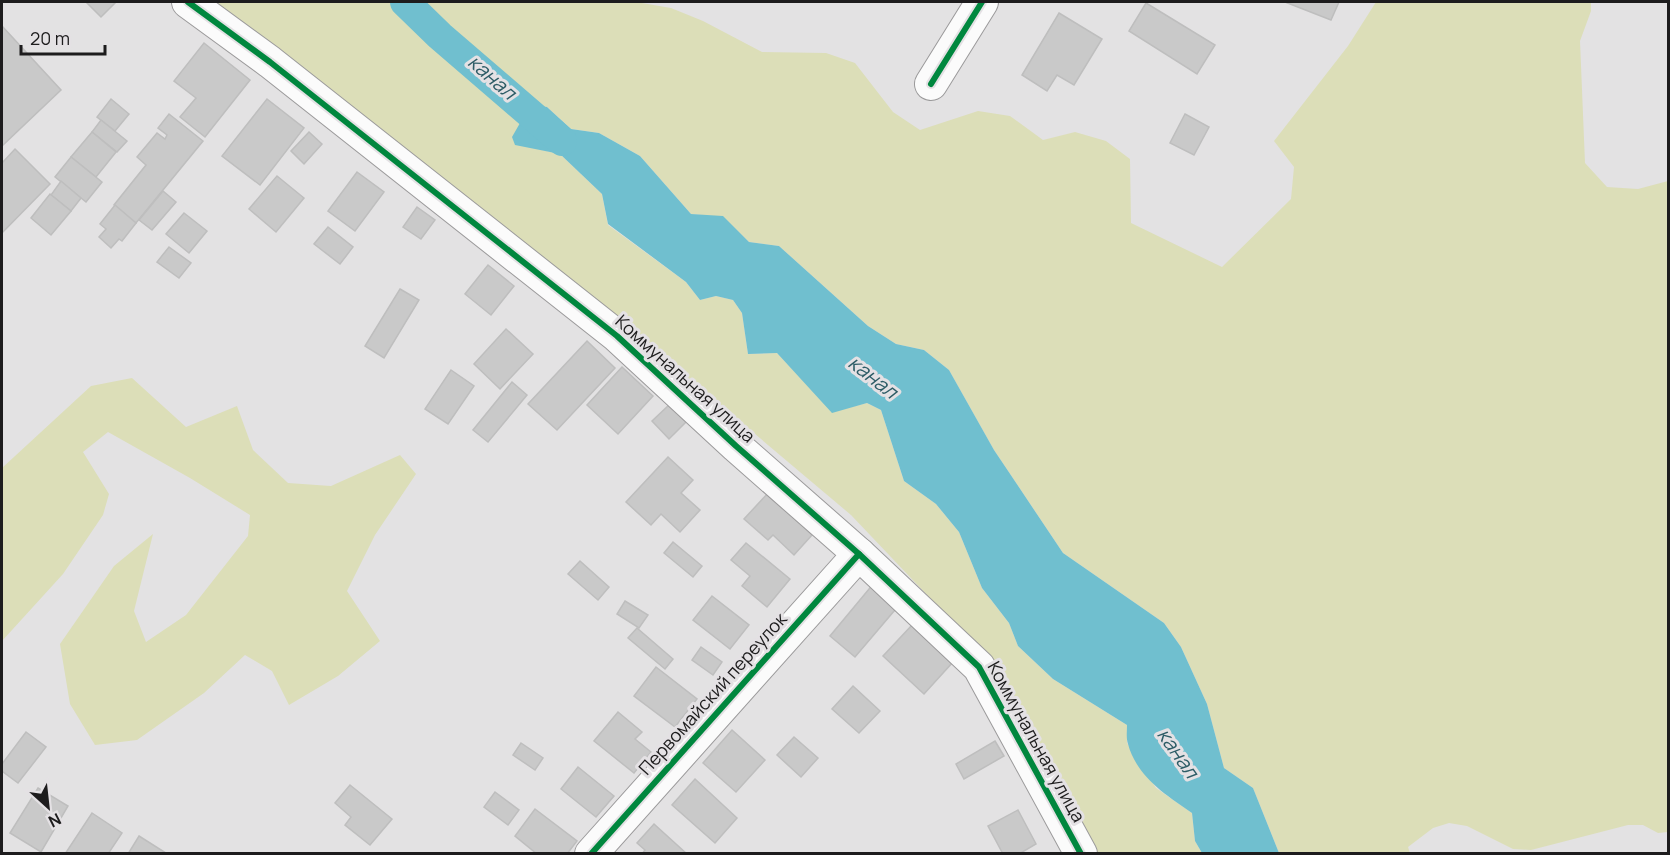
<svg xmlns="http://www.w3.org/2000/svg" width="1670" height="855" font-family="Manrope,sans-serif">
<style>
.green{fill:#dcdeb8}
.water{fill:#70bfcf}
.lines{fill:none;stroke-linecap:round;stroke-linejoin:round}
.canal{stroke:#70bfcf;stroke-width:30}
.building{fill:#c9c9c9;stroke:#bebebe;stroke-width:1.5}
.street-casing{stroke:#9b9a9b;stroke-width:34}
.street{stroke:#fbfbfb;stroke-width:32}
.cycleway-casing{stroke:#e4e1e4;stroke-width:10}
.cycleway{stroke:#00873e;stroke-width:6}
.labels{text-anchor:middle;stroke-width:6;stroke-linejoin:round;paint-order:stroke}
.street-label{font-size:18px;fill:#1d1c1d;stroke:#e4e1e4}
.water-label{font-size:20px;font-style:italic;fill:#2d5c66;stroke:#e4e1e4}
</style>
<rect width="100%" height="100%" fill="#e3e2e3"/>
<g class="green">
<polygon points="215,2 636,2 671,8 703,21 762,52 826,53 855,63 893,112 920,130 978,111 1010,116 1043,140 1075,132 1106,141 1130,159 1131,223 1222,267 1291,199 1294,167 1274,141 1348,46 1376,2 1591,2 1591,11 1580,41 1585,163 1607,187 1638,189 1668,181 1668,832 1658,833 1643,825 1628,825 1531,850 1513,849 1467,826 1449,823 1433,828 1408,847 1410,853 1279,853 1253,788 1224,768 1207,704 1181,647 1164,623 1063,553 994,450 949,370 924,350 896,344 868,326 779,246 749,242 723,217 691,214 640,156 599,133 571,129 547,107 515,144 560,154 602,194 608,225 686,282 700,300 716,296 733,300 742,313 748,354 777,353 832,412 867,403 881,410 904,481 936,504 959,532 982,588 1009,623 1018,646 1053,679 1127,725 1127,743 1156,788 1192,813 1195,841 1202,853 1098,853 986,657 851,515 627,326 334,102"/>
<polygon points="132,378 186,427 237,406 253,450 288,483 331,486 400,455 416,474 375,535 347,591 380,641 338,676 289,705 272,671 245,655 204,693 137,740 95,745 70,704 60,644 114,566 153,534 134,611 146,642 186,615 248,536 250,515 190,478 108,432 83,452 109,494 103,515 63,574 2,641 2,468 91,386"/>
</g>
<path class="water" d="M539 106 547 107 571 129 599 133 640 156 691 214 723 216 749 242 779 246 868 326 896 344 924 350 949 370 994 450 1063 553 1164 623 1181 647 1207 704 1224 768 1253 788 1279 853H1202L1195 841 1192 813C1166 795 1137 777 1128 744 1126 738 1127 731 1127 725L1053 679 1018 646 1009 623 982 588 959 532 936 504 904 481 881 410 867 403 832 413 777 353 748 354 742 313 733 300 716 296 700 300 686 282 608 224 602 194 560 154 515 145 512 137 520 123Z"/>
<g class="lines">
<polyline class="canal" points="405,2 440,36 562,141"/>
</g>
<g class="building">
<polygon points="86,2 116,2 101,17"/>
<polygon points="1285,2 1339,2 1331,20"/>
<polygon points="1146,3 1215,45 1197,74 1129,31"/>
<polygon points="1059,13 1102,39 1074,85 1057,75 1047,91 1022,75"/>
<polygon points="2,26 61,90 2,146"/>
<polygon points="204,43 250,80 205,137 180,117 196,98 174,81"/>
<polygon points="111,99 129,114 115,131 97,117"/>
<polygon points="267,99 304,128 260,185 222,156"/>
<polygon points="169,114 203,141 136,223 114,205 146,165 137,157 157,133 165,139 167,135 158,128"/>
<polygon points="1185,114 1209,127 1194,155 1170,143"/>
<polygon points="101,120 127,141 117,152 92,132"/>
<polygon points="92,132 116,152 96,177 71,157"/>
<polygon points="309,132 322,144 304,164 291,151"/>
<polygon points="15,149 50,184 2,233 2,163"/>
<polygon points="71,157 102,182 86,202 55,177"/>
<polygon points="357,172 384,192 355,231 328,211"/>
<polygon points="277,176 304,198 276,232 249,209"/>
<polygon points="61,181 81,198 71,211 51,195"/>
<polygon points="163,191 176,202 152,230 139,220"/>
<polygon points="50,194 71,211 51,235 31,218"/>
<polygon points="115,205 136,223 122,241 119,239 111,248 99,237 106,229 100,224"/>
<polygon points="417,207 435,220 421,239 403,227"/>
<polygon points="184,213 207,231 189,253 166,234"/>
<polygon points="328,227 353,247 340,264 314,244"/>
<polygon points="169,247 191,263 179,278 157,262"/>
<polygon points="488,265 514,286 491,315 465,294"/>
<polygon points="400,289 419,300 384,358 365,346"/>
<polygon points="506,329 533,354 500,389 474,364"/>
<polygon points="587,341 615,368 557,430 528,404"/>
<polygon points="622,367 653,396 618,434 587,405"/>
<polygon points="451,370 474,386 448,424 425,409"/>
<polygon points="512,382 527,395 488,442 473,430"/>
<polygon points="670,404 687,421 669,439 652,421"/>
<polygon points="668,457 693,480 681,493 700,510 680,532 661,514 651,525 626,502"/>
<polygon points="768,493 812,535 794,555 773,535 768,540 744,519"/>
<polygon points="673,542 702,566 693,577 664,553"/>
<polygon points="746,543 790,579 767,607 742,586 750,576 731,560"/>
<polygon points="580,561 609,587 598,600 568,574"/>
<polygon points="874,583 900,604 855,657 830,636"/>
<polygon points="712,596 749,625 730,649 693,620"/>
<polygon points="625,601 648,615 639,628 617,614"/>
<polygon points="912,625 953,662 924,694 883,656"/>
<polygon points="637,628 673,659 665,669 628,638"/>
<polygon points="701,647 722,662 713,675 692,660"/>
<polygon points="656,667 697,699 675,727 634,696"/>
<polygon points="853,686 880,711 859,733 832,709"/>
<polygon points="618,712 642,732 635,739 651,752 634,773 594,741"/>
<polygon points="732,730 765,760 736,792 703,763"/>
<polygon points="26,732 46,747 18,783 2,771 2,764"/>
<polygon points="794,737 818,758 801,777 777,755"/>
<polygon points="995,741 1004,756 964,779 956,764"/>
<polygon points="521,743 543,758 535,770 513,755"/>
<polygon points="578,767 614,796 596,817 561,789"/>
<polygon points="695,779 737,818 715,843 672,805"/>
<polygon points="350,785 392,819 370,845 345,825 351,817 335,803"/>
<polygon points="38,788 68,806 41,852 10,833"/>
<polygon points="495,792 519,810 508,825 484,807"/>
<polygon points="535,809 577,841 567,854 537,854 515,836"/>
<polygon points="1018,810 1036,844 1019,854 1003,854 988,826"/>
<polygon points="92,813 122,833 108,854 65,854"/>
<polygon points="654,824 687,854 642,854 645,850 637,843"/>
<polygon points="139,836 166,853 128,854"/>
</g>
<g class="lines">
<g class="street-casing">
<g id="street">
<polyline points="188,2 270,62 617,336 736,446 859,554 979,667 1081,854"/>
<polyline points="931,84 982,2"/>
<polyline points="591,854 859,554"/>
</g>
</g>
<use href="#street" class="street"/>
<g class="cycleway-casing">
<g id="cycleway">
<polyline points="188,2 270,62 617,336 736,446 859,554 979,667 1081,854"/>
<polyline points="931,84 982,2"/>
<polyline points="591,854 859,554"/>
</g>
</g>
<use href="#cycleway" class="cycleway"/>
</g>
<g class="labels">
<g class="street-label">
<text transform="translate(685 379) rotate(42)" y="6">Коммунальная улица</text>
<text transform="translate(713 694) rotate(-48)" y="6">Первомайский переулок</text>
<text transform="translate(1036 742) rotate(61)" y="6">Коммунальная улица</text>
</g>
<g class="water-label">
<text transform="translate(492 77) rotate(41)" y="7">канал</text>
<text transform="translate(873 377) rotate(38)" y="7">канал</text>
<text transform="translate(1178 753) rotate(55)" y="7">канал</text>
</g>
</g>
<rect width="1670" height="855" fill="none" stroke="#1d1c1d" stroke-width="6"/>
<g transform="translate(48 807) rotate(153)" stroke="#e4e1e4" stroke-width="4.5" paint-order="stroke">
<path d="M0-4.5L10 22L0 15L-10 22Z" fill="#1d1c1d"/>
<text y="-9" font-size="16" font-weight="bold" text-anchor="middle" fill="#1d1c1d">N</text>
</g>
<path d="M21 45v9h84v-9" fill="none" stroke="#1d1c1d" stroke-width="3"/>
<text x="30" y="45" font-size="18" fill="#1d1c1d" stroke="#e4e1e4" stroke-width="4.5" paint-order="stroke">20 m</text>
</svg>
